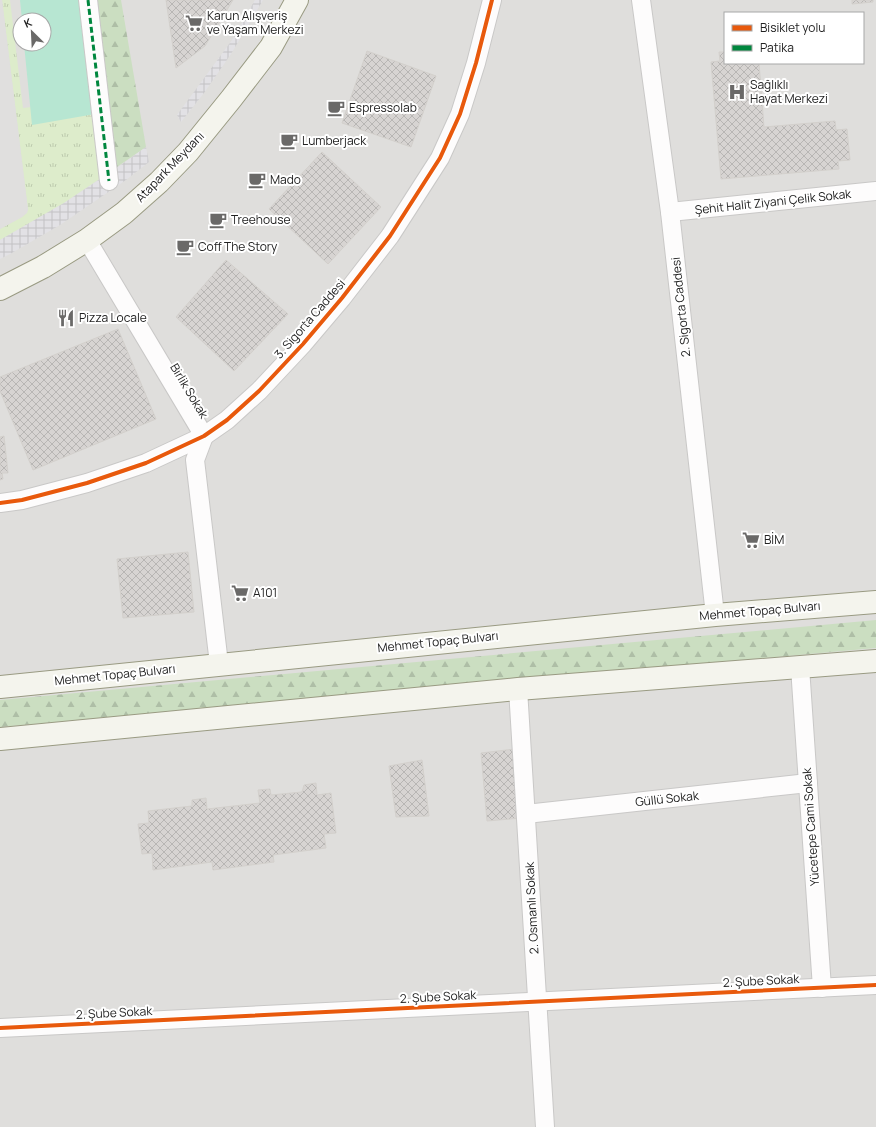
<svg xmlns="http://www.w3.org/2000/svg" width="876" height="1127" font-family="Manrope,sans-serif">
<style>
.residential{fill:#dfdedc;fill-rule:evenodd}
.grass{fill:url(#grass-tufts)}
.forest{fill:url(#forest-firs)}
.pitch{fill:#b7e6d2}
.parking{fill:#e0dfde}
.plaza{fill:url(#plaza-grid)}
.building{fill:url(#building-cross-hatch);stroke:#d3d0cc}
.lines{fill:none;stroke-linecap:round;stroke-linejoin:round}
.street-casing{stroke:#c9c8c7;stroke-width:20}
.secondary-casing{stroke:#999a82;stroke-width:24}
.street{stroke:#fdfcfc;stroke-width:18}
.secondary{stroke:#f4f4ed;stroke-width:22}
.quiet{stroke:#00873e;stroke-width:3;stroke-dasharray:6 3;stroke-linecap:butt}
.cycleway-casing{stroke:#fff;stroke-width:6}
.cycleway{stroke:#e8590c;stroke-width:4}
.labels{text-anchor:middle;stroke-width:4;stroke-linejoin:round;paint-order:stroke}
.poi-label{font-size:12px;fill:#222;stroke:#fff;text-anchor:start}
.street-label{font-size:12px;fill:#222;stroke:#fff}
</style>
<defs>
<pattern id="grass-tufts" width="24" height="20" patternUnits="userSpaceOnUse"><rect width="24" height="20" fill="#ddeccb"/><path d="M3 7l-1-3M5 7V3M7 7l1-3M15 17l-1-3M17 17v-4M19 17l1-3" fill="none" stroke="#bdcaae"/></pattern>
<pattern id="forest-firs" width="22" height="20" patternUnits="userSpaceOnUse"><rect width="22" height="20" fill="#cbdec1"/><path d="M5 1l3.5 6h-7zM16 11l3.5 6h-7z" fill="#aebea6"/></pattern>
<pattern id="plaza-grid" width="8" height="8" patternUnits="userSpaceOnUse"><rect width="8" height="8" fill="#e2e1e5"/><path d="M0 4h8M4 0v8" fill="none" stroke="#c2c1c4"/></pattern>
<pattern id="building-cross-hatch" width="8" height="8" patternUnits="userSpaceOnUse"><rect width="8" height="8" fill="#d7d4d2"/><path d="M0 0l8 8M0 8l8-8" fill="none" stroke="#b8b6b4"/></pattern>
</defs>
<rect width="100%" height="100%" fill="#f0eeeb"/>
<path class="residential" d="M0 0H876V1127H0ZM725 13H863V63H725ZM20 20H44V44H20Z"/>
<polygon class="grass" points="2,0 10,0 23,108 93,100 101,178 64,203 0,240 0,229 22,217 28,210"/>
<g class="forest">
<polygon points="81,0 121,0 146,147 101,178"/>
<polygon points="876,620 876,648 0,727 0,700"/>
</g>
<polygon class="pitch" points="20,0 81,0 95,114 32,125 24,44 44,44 44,20 22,20"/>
<polygon class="parking" points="0,0 2,0 28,210 27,213 22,217 0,229"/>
<g class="plaza">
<polygon points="255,0 263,0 231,54 204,93 181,122 177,115 232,40"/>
<polygon points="146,147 149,162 126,180 60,225 10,254 0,259 0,240 64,203 118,167"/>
</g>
<g class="building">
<polygon points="166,0 233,0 205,46 176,68"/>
<polygon points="852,0 873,0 873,2 852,4"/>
<polygon points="367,51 436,76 411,147 342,123"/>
<polygon points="719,52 725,52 725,63 759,63 764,127 835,121 836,130 847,129 850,160 838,161 839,169 721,179 711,62 720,61"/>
<polygon points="322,152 381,207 328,264 269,209"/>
<polygon points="226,260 288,314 234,371 176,317"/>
<polygon points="118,329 156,419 33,470 0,391 0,377"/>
<polygon points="4,436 8,473 2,473 3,479 0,480 0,437"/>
<polygon points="188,552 194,612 123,618 117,559"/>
<polygon points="515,749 522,818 487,821 481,753"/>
<polygon points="422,760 429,816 396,817 389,766"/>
<polygon points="316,783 317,795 331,793 336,833 324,834 326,848 273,855 274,862 213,870 212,862 153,870 152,853 142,854 138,824 149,823 148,811 192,806 192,800 206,798 207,809 260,803 258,790 270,789 271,795 302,792 304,785"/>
</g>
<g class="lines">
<g class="street-casing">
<g id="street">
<polyline points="88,0 109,181"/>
<polyline points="641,0 670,212 715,615"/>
<polyline points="670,212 876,191"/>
<polyline points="87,240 204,436 195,460 219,664"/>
<polyline points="0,503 22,500 87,483 146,463 204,436 227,420 259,391 303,344 342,298 390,236 440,158 460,114 476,63 492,0"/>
<polyline points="800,667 822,988"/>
<polyline points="518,689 545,1127"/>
<polyline points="526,814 808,783"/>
<polyline points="0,1028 876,985"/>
</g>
</g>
<g class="secondary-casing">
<g id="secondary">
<polyline points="0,289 43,267 87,240 124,213 159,182 188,152 231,99 271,47 297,0"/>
<polyline points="0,687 715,615 876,602"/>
<polyline points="0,739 518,689 876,661"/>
</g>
</g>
<use href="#street" class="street"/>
<use href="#secondary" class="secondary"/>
<polyline class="quiet" points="88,0 109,181"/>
<g class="cycleway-casing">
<g id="cycleway">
<polyline points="0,503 22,500 87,483 146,463 204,436 227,420 259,391 303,344 342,298 390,236 440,158 460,114 476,63 492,0"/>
<polyline points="0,1028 876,985"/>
</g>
</g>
<use href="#cycleway" class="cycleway"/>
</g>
<defs>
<g id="supermarket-bare" transform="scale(1.38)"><path d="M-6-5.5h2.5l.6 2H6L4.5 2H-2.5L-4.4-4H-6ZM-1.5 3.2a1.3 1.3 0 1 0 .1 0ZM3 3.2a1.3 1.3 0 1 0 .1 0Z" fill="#6a6968" stroke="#fff" stroke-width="2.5" paint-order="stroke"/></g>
<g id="hospital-bare" transform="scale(1.38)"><path d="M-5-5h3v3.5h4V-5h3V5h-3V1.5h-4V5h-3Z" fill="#6a6968" stroke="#fff" stroke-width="2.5" paint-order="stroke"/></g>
<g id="cafe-bare" transform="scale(1.38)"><path d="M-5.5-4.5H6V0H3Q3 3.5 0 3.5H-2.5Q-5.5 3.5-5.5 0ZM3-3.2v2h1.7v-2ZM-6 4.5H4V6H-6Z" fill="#6a6968" stroke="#fff" stroke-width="2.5" paint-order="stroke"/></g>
<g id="restaurant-bare" transform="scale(1.38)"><path d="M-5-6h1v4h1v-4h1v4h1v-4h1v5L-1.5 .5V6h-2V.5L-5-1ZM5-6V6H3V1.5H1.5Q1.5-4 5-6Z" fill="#6a6968" stroke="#fff" stroke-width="2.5" paint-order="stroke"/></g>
</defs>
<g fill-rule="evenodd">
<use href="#supermarket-bare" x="194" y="23"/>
<use href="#hospital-bare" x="737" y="92"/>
<use href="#cafe-bare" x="336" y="108"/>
<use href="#cafe-bare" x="289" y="141"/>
<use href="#cafe-bare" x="257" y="180"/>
<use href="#cafe-bare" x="218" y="220"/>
<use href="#cafe-bare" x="185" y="247"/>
<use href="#restaurant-bare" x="66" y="318"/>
<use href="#supermarket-bare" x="751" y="540"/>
<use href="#supermarket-bare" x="240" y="593"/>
</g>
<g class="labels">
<g class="poi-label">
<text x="207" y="20">Karun Alışveriş<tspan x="207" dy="14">ve Yaşam Merkezi</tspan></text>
<text x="750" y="89">Sağlıklı<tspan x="750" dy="14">Hayat Merkezi</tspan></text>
<text x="349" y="112">Espressolab</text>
<text x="302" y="145">Lumberjack</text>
<text x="270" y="184">Mado</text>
<text x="231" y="224">Treehouse</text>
<text x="198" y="251">Coff The Story</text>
<text x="79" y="322">Pizza Locale</text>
<text x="764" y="544">BİM</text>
<text x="253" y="597">A101</text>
</g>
<g class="street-label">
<text transform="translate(170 167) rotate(-46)" y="4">Atapark Meydanı</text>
<text transform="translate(773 202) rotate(-6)" y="4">Şehit Halit Ziyani Çelik Sokak</text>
<text transform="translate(681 307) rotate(-96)" y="4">2. Sigorta Caddesi</text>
<text transform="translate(310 319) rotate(-49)" y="4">3. Sigorta Caddesi</text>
<text transform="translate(189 391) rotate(59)" y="4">Birlik Sokak</text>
<text transform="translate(760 611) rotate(-5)" y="4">Mehmet Topaç Bulvarı</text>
<text transform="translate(438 642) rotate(-6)" y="4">Mehmet Topaç Bulvarı</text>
<text transform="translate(115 675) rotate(-6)" y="4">Mehmet Topaç Bulvarı</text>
<text transform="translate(667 799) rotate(-6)" y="4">Güllü Sokak</text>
<text transform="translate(811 827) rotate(-94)" y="4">Yücetepe Cami Sokak</text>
<text transform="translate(532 908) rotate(-93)" y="4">2. Osmanlı Sokak</text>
<text transform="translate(761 981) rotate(-3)" y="4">2. Şube Sokak</text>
<text transform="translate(438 997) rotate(-3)" y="4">2. Şube Sokak</text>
<text transform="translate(114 1013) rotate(-3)" y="4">2. Şube Sokak</text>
</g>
</g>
<rect x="724" y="12" width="140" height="52" fill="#ffffff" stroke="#a7a7a7"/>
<rect x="732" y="25" width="20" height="6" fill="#e8590c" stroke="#a7a7a7"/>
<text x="760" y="32" font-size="12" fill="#222222">Bisiklet yolu</text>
<rect x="732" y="45" width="20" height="6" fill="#00873e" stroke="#a7a7a7"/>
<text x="760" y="52" font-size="12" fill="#222222">Patika</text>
<g transform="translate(32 32) rotate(336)"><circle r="19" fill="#ffffff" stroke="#a7a7a7"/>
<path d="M0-3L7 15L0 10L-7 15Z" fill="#6a6968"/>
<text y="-6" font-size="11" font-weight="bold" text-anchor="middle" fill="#222222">K</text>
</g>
</svg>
